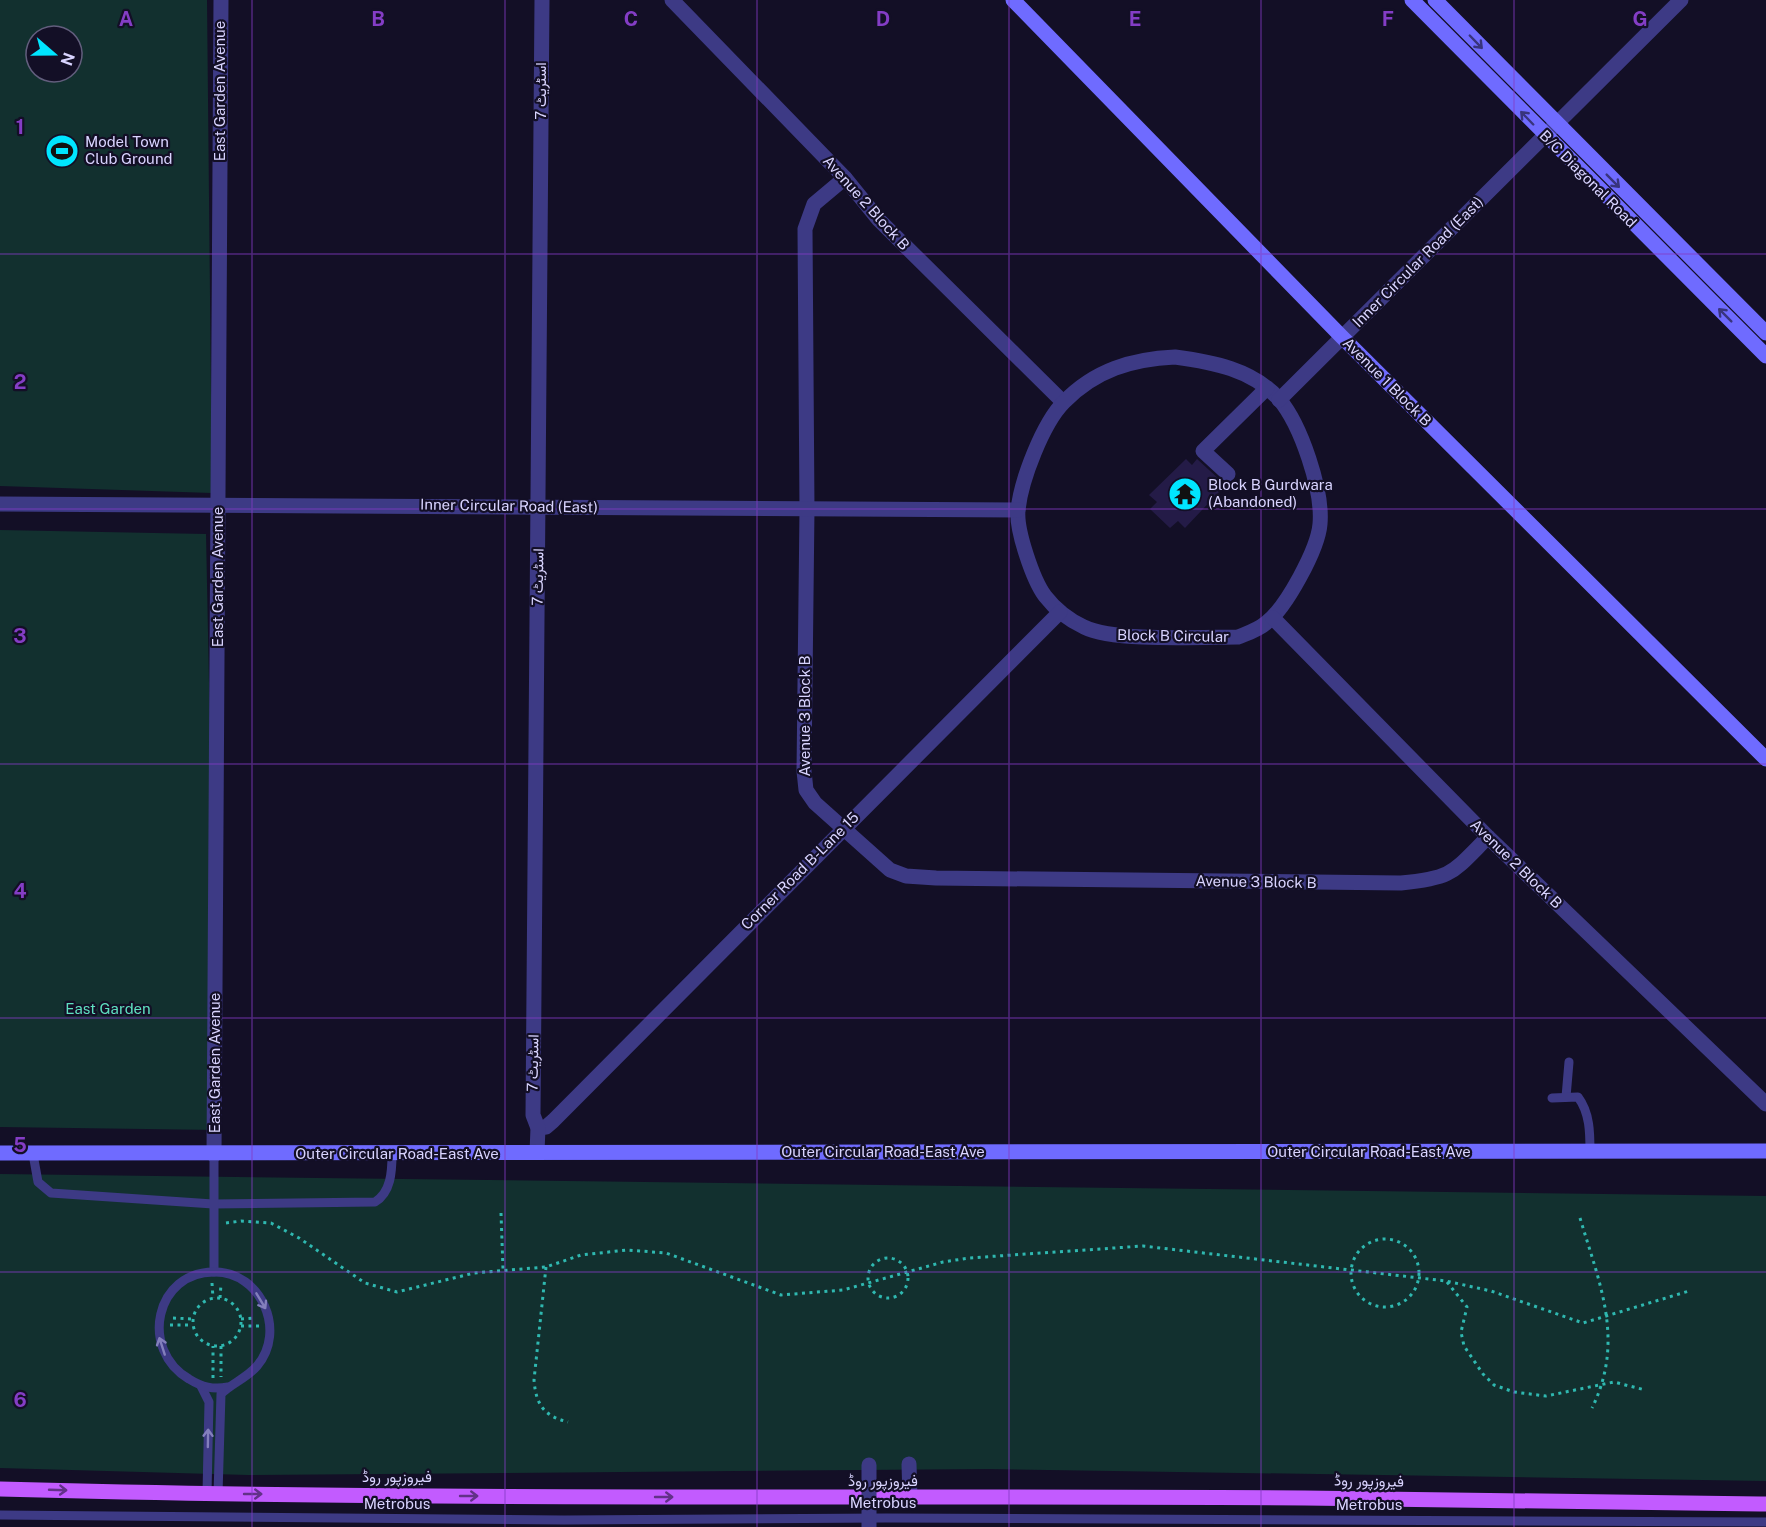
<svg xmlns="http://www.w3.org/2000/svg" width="1766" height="1527" font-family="'Public Sans',Vazirmatn,sans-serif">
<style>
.green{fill:#12302f;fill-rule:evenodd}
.building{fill:#241b47}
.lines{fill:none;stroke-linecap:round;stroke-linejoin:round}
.path{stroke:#2fb8b0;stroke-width:3;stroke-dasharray:3 4.5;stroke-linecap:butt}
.lane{stroke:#3d3a85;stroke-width:9}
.street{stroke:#3d3a85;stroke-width:15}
.secondary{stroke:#6f6bff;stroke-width:15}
.primary{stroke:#c25bff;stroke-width:15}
.street-bridge{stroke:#3d3a85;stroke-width:15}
.oneway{stroke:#38347d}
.oneway2{stroke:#837fbc}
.oneway3{stroke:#623188}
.grid{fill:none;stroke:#843dc5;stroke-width:1.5;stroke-opacity:0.55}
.labels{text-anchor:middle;stroke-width:4.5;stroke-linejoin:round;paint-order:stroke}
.street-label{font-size:15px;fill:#d9d4ff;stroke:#130f26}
.poi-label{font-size:15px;fill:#d9d4ff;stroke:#130f26;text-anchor:start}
.park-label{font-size:15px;fill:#5fe0c0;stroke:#130f26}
.grid-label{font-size:20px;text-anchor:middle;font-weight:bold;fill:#843dc5;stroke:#130f26;stroke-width:4.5;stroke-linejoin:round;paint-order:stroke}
</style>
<rect width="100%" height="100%" fill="#130f26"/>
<g class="green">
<path d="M0 0H207L212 493 0 486ZM36 36H72V72H36Z"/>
<polygon points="0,530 206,534 218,1130 0,1127"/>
<polygon points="0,1174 1766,1196 1766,1481 988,1469 248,1475 0,1468"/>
</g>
<polygon class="building" points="1186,459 1192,465 1197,459 1220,480 1214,487 1219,492 1185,528 1178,521 1170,528 1150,509 1157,502 1149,495"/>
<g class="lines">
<g class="path">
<polyline points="501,1213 503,1269"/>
<path d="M1580 1218C1600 1285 1625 1341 1592 1408"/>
<polyline points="226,1223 241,1221 271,1223 299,1238 365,1283 397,1292 474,1273 546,1267 581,1255 627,1250 666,1253 781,1295 843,1290 943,1262 969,1258 1143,1246 1446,1281 1491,1291 1583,1323 1689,1291"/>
<circle cx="1385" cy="1273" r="34"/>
<circle cx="888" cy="1278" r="20"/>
<path d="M546 1267 534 1380C536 1405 544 1416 568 1422"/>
<polyline points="1447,1282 1467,1307 1461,1332 1464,1346 1483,1374 1494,1385 1514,1392 1546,1396 1614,1382 1645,1390"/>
<polyline points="212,1283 213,1298"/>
<circle cx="217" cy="1322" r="24"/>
<polyline points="220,1298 221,1284"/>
<polyline points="173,1318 193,1319"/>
<polyline points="241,1319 255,1318"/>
<polyline points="170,1325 192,1325"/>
<polyline points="241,1326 259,1326"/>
<polyline points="221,1346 221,1377"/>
<polyline points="213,1378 213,1346"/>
</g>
<g class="lane">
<polyline points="1566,1097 1569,1062"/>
<path d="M1552 1098 1578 1097C1590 1113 1590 1133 1590 1152"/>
<path d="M33 1154 38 1182 51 1193 213 1204 375 1202C391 1192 392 1172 392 1154"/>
<polyline points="214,1272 214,1155"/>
<polyline points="201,1386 209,1402 207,1493"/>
<path d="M218 1494 221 1394C232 1383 247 1378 257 1366 287 1331 261 1272 215 1272 155 1271 139 1350 189 1379 202 1387 213 1390 228 1387"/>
<polyline points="0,1515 564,1520 886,1518 1766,1522"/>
</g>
<g class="street">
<polyline points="672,0 845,178 879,220 1063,402"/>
<path d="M845 178 814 204 805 229 807 509 804 771 806 790 815 803 890 870 906 876 936 878 1401 883C1453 878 1452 873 1488 837"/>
<path d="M1175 357C1212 362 1252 369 1279 399 1301 425 1323 490 1320 524 1318 549 1286 608 1266 623 1258 630 1248 633 1238 637 1201 637 1114 642 1084 627 1069 620 1055 609 1045 596 1033 580 1016 530 1018 510 1021 480 1043 423 1064 402 1095 370 1132 359 1175 357Z"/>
<polyline points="1279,400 1681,0"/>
<polyline points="1228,474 1203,451 1267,388"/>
<polyline points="0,504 1018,510"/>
<polyline points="1273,618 1488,837 1766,1104"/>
<polyline points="538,1128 546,1127 553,1121 1060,612"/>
<polyline points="537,1152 538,1128 533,1115 542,0"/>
<polyline points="214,1155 221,0"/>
<polyline points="909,1464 910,1499"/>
</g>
<g class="secondary">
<polyline points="1013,0 1342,337 1766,759"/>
<polyline points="1412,0 1766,356"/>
<polyline points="1435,0 1766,333"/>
<polyline points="0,1153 1766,1151"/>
</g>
<path class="primary" d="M0 1489C435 1501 870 1495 1305 1498 1458 1499 1612 1502 1766 1504"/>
<polyline class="street-bridge" points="869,1465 869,1527"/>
</g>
<defs><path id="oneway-shaft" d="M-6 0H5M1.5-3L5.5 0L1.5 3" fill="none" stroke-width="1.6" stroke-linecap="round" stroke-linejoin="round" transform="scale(1.5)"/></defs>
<g class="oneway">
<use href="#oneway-shaft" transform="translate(1476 42) rotate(46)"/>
<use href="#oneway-shaft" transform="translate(1527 118) rotate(-134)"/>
<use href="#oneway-shaft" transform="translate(1613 181) rotate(45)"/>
<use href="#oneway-shaft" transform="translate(1725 315) rotate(-135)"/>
</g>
<g class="oneway2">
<use href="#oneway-shaft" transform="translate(261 1301) rotate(59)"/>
<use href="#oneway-shaft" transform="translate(162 1346) rotate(-108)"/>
<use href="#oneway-shaft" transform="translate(208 1438) rotate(-89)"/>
</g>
<g class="oneway3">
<use href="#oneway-shaft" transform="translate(58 1490) rotate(2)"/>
<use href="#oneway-shaft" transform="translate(253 1494)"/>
<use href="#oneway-shaft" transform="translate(469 1496)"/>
<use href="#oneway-shaft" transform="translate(664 1497)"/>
</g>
<path class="grid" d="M252 0V1527M505 0V1527M757 0V1527M1009 0V1527M1261 0V1527M1514 0V1527M0 254H1766M0 509H1766M0 764H1766M0 1018H1766M0 1272H1766"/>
<defs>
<g id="stadium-disc" transform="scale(1.725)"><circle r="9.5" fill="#00e5ff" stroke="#130f26"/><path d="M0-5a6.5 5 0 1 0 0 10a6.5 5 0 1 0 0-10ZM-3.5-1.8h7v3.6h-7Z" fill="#111"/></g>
<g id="temple-disc" transform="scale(1.725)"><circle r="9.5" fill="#00e5ff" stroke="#130f26"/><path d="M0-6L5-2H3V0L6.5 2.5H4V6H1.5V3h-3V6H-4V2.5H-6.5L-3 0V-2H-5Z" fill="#111"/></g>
</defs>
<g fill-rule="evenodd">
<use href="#stadium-disc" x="62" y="151"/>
<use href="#temple-disc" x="1185" y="494"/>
</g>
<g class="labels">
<g class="street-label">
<text transform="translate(220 91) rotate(-90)" y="5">East Garden Avenue</text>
<text transform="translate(541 91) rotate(-90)" y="5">اسٹریٹ 7</text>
<text transform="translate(1588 179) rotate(45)" y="5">B/C Diagonal Road</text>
<text transform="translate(866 203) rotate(48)" y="5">Avenue 2 Block B</text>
<text transform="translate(1418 262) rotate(-45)" y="5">Inner Circular Road (East)</text>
<text transform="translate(1387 382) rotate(45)" y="5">Avenue 1 Block B</text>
<text transform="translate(509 506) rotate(1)" y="5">Inner Circular Road (East)</text>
<text transform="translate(218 577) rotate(-90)" y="5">East Garden Avenue</text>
<text transform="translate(538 577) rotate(-89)" y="5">اسٹریٹ 7</text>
<text transform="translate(1173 636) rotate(1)" y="5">Block B Circular</text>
<text transform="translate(805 716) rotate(-90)" y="5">Avenue 3 Block B</text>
<text transform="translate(1516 864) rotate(44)" y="5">Avenue 2 Block B</text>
<text transform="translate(800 871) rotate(-45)" y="5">Corner Road B-Lane 15</text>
<text transform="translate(1256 882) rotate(1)" y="5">Avenue 3 Block B</text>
<text transform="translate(215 1063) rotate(-90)" y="5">East Garden Avenue</text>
<text transform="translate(533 1063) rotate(-89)" y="5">اسٹریٹ 7</text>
<text x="883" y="1157">Outer Circular Road-East Ave</text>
<text x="1369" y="1157">Outer Circular Road-East Ave</text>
<text x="397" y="1159">Outer Circular Road-East Ave</text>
<text x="397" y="1482">فیروزپور روڈ</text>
<text x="883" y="1486">فیروزپور روڈ</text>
<text transform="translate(1369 1481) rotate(1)" y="5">فیروزپور روڈ</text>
<text x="883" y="1508">Metrobus</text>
<text x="397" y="1509">Metrobus</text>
<text x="1369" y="1510">Metrobus</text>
</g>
<g class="poi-label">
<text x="85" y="147">Model Town<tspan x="85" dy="17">Club Ground</tspan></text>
<text x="1208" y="490">Block B Gurdwara<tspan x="1208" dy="17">(Abandoned)</tspan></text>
</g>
<g class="park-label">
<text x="108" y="1014">East Garden</text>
</g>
</g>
<g class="grid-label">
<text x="126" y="26">A</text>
<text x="378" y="26">B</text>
<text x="631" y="26">C</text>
<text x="883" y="26">D</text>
<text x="1135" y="26">E</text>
<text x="1388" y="26">F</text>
<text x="1640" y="26">G</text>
<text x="20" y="134">1</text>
<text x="20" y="389">2</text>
<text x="20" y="643">3</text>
<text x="20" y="898">4</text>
<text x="20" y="1152">5</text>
<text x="20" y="1407">6</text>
</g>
<g transform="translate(54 54) rotate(110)"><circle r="28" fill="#130f26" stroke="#625e7d" stroke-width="1.5"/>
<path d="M0-4.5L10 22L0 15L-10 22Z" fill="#00e5ff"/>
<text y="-9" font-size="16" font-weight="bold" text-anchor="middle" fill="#d9d4ff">N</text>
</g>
</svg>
